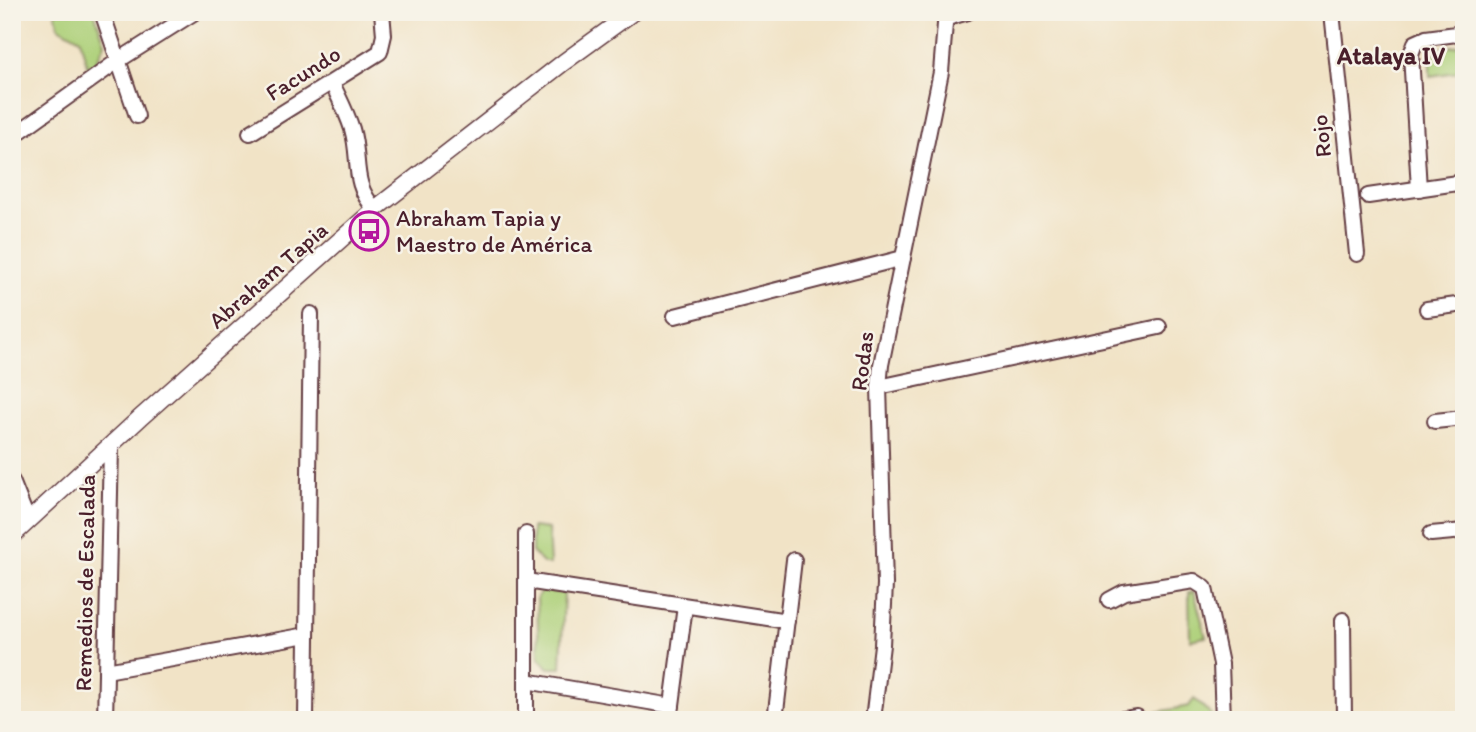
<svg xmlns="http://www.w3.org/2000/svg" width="1476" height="732" font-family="Itim,sans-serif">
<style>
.green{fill:#add079;stroke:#7c7852;stroke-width:2}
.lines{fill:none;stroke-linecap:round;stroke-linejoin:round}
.minor-casing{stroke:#633c42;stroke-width:18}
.tertiary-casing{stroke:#633c42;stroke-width:19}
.minor{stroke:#fff;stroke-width:14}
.tertiary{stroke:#fff;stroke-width:16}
.labels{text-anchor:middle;stroke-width:5;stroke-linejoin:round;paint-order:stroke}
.street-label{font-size:23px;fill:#4a1f2b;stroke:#f7f3e8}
.poi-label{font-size:23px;fill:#4a1f2b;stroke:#f7f3e8;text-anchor:start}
.neighbourhood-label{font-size:24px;font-weight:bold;fill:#4a1f2b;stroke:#f7f3e8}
</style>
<rect width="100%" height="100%" fill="#f7f3e8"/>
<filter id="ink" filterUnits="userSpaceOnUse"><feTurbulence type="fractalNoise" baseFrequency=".0143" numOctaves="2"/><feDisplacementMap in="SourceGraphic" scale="14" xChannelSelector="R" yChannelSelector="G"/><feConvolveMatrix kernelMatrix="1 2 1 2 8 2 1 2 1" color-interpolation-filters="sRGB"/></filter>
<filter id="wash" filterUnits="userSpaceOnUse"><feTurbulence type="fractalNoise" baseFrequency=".00686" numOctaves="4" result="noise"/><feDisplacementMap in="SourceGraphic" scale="28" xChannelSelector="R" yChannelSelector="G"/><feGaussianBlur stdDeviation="1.57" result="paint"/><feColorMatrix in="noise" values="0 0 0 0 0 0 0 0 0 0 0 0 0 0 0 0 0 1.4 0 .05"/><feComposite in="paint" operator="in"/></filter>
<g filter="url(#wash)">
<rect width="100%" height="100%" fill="#f1e3c6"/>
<g class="green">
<polygon points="55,12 94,12 105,43 96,63 88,69 80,39 59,27"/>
<polygon points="1464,44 1464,71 1430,76 1430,57 1437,49"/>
<polygon points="532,527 548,529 550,564 544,564 532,552"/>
<polygon points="542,591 564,593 561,668 549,668 539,658 537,597"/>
<polygon points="1194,591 1206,637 1190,640 1189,592"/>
<polygon points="1194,699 1211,714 1212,720 1151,720 1152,713 1189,706"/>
</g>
</g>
<g filter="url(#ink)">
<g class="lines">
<g class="minor-casing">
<g id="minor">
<polyline points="102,12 137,116"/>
<polyline points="1332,12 1357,254"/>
<polyline points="947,18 968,12"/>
<path d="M332 83C339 98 347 113 352 129 361 160 351 183 375 209"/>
<polyline points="250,133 380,52 384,35 382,12"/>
<polyline points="12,137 119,60 195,12"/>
<polyline points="1419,189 1411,54 1415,43 1426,38 1464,33"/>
<polyline points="1368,196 1464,182"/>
<polyline points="1427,309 1464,304"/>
<polyline points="675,316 903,258"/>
<polyline points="879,387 1159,327"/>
<polyline points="1435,421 1464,418"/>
<polyline points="12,481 28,521"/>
<polyline points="1431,534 1464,531"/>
<polyline points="526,581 787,621"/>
<polyline points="1109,600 1124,592 1194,581 1205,588 1221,664 1223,720"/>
<polyline points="1343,620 1344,720"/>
<polyline points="106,671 307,635"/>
<polyline points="526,681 672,706"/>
<polyline points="105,720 111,447"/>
<polyline points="306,720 311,314"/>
<polyline points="526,720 526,534"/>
<polyline points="670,720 685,606"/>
<polyline points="775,720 794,560"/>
<polyline points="873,720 882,645 885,584 879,387 881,365 941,72 946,12"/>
<polyline points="1118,720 1137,717"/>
</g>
</g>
<g class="tertiary-casing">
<polyline id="tertiary" points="12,536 140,418 375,209 564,62 633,12"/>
</g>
<use href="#minor" class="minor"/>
<use href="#tertiary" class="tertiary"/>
</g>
</g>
<defs>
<g id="bus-ring" transform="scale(2.0125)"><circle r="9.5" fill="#f7f3e8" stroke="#b5179e" stroke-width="1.5"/><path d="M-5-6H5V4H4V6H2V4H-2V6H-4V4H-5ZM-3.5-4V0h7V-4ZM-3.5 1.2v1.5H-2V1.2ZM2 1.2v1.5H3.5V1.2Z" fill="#b5179e"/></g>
</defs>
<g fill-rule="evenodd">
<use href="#bus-ring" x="369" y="231"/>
</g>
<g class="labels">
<g class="street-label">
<text transform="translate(303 73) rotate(-32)" y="8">Facundo</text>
<text transform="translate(1321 136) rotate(-96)" y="8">Rojo</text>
<text transform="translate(268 275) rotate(-41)" y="8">Abraham Tapia</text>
<text transform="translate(862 361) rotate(-83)" y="8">Rodas</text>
<text transform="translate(85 583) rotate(-89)" y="8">Remedios de Escalada</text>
</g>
<g class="poi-label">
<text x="396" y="226">Abraham Tapia y<tspan x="396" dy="26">Maestro de América</tspan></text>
</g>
<g class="neighbourhood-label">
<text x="1391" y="64">Atalaya IV</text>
</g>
</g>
<rect width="1476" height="732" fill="none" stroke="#f7f3e8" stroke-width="42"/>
</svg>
